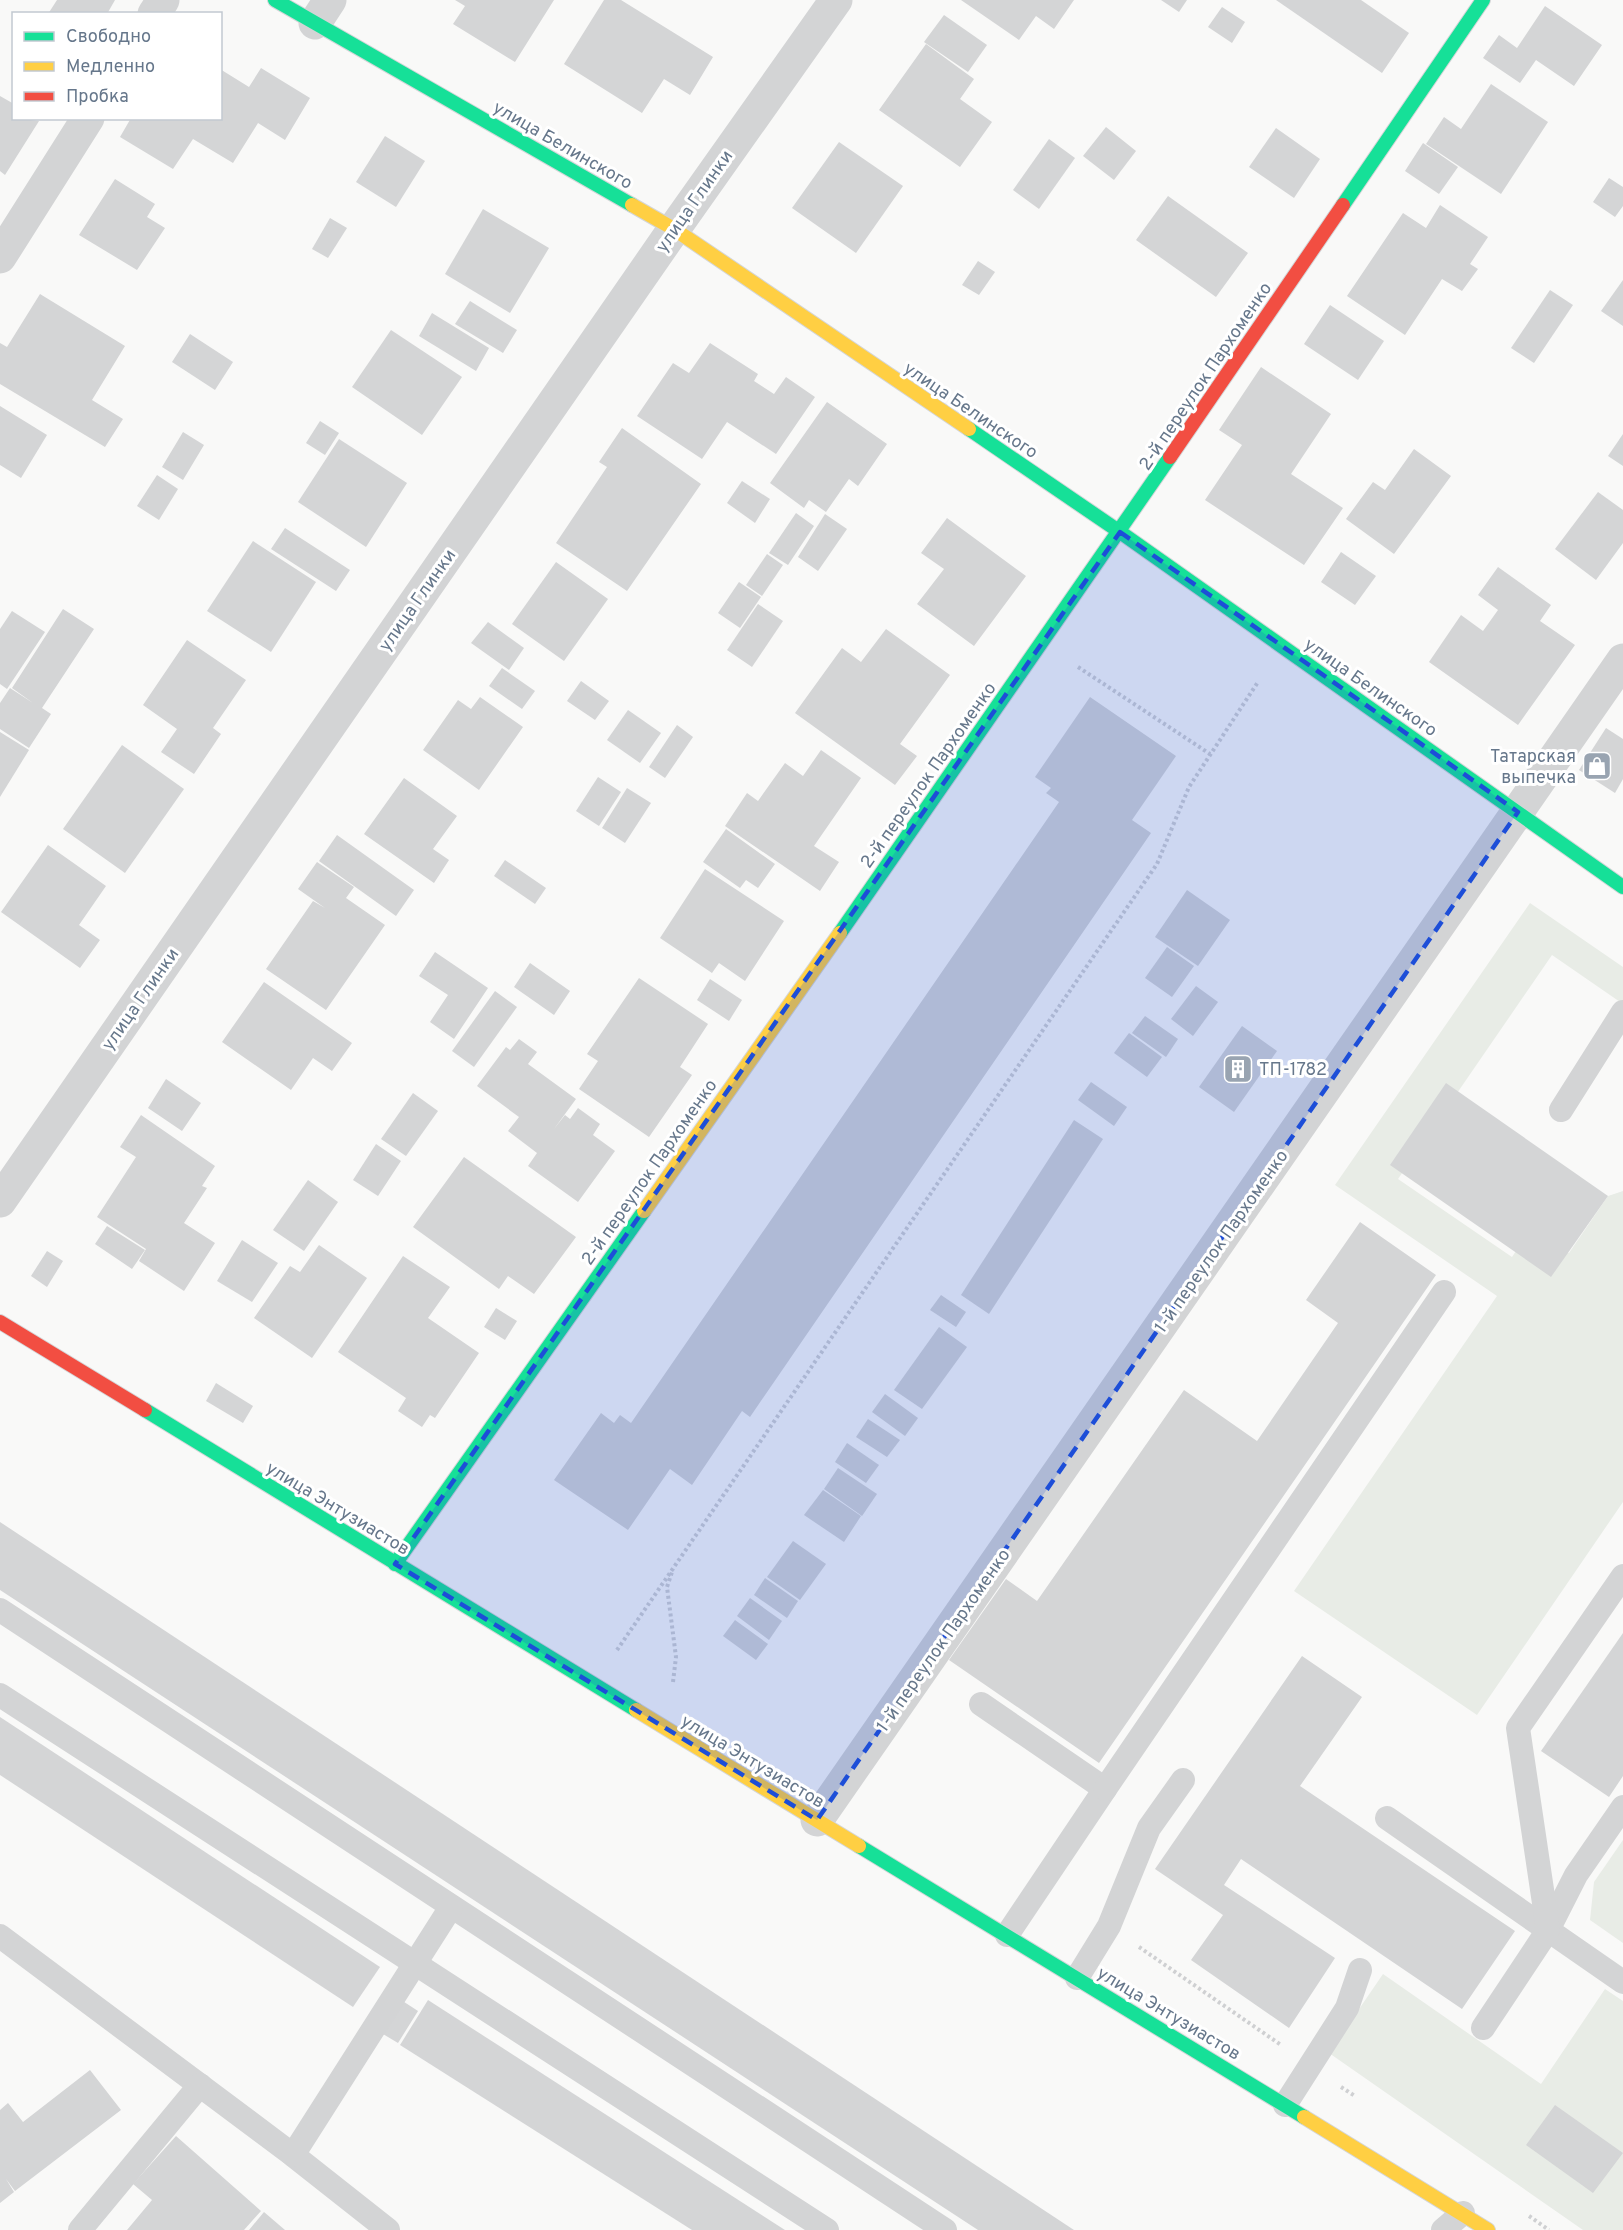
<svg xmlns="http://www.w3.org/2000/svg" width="1623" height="2230" font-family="Overpass,sans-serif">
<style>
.green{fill:#e8ece6}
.building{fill:#d4d5d6}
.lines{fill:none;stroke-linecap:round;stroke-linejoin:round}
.fast-casing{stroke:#d4d6d8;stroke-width:16}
.slow-casing{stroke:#d4d6d8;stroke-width:16}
.jam-casing{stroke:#d4d6d8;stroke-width:16}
.path{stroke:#cfd0d2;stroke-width:4;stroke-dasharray:3 3;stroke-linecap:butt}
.lane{stroke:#d3d4d5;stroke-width:24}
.street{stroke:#d3d4d5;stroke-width:33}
.fast{stroke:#16e098;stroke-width:14}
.slow{stroke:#ffcf43;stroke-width:14}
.jam{stroke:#f24e42;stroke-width:14}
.marked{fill:#1d4ed8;fill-opacity:0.2;stroke:#1d4ed8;stroke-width:4.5;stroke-dasharray:12 8;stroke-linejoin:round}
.labels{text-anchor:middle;stroke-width:6;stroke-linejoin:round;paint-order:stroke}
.street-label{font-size:18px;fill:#66778b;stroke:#fff}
.poi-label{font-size:18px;fill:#66778b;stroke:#fff;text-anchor:end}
</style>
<rect width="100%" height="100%" fill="#f9f9f8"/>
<g class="green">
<polygon points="1530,903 1623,967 1623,1004 1552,955 1398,1179 1512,1257 1532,1227 1569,1253 1608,1196 1623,1191 1623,1502 1477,1715 1294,1591 1497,1296 1335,1185"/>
<polygon points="1623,1840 1623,1943 1590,1920 1594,1882"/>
<polygon points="1383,1974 1541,2084 1605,1989 1623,2001 1623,2230 1583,2230 1329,2053"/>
</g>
<g class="building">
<polygon points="57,0 115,0 107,14 48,14"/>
<polygon points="455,0 554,0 515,62 453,24 465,6"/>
<polygon points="604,0 621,0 713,57 690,95 664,79 642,113 564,64"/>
<polygon points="961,0 1074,0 1054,29 1036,16 1019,40"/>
<polygon points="1161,0 1187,0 1179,12"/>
<polygon points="1276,0 1361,0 1409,33 1382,73"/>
<polygon points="1545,6 1602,45 1574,86 1536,60 1520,83 1483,58 1499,35 1517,48"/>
<polygon points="1222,7 1245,22 1232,43 1208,27"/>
<polygon points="944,15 987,45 968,72 924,42"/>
<polygon points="926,44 974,79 960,99 992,122 960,167 879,110"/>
<polygon points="261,68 310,98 285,140 258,123 233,163 193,139 173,169 120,137 131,118 220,118 220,69 249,87"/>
<polygon points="1491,84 1548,122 1501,194 1426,144 1444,117 1461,129"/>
<polygon points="0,96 14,104 14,118 39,121 5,175 0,171"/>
<polygon points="1106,127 1136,151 1114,180 1083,156"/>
<polygon points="1276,128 1320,159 1294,198 1249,167"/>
<polygon points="385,136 425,161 396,207 356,182"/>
<polygon points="1049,139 1075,158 1039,209 1013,190"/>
<polygon points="839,142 903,186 856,253 792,208"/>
<polygon points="1423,143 1458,167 1439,194 1405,171"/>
<polygon points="1609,178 1623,187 1623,206 1615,217 1593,202"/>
<polygon points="115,179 155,204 147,217 165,228 137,270 79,235"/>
<polygon points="1168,196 1248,253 1216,297 1136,240"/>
<polygon points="1440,205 1488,237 1470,264 1478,269 1462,291 1442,279 1405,335 1347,296 1403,213 1426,228"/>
<polygon points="483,209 549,248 510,313 445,274"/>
<polygon points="330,218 347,228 328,258 312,249"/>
<polygon points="978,261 995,272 979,295 962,285"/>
<polygon points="1623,280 1623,326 1601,311"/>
<polygon points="1550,290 1573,305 1534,363 1511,348"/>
<polygon points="40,294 125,346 92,400 123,419 105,447 0,384 0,343 7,347"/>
<polygon points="470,301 517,330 503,353 455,324"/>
<polygon points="1330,305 1384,341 1358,380 1304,344"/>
<polygon points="432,313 489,348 476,371 419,336"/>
<polygon points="391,330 462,377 422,435 352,387"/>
<polygon points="190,334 233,362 215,390 172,362"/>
<polygon points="710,343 758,374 754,381 774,394 786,377 815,397 776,454 727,422 702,459 637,416 673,363 689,373"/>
<polygon points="1261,367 1331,414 1291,474 1343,508 1304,565 1205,500 1242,445 1219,430"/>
<polygon points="827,402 887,444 858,486 849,479 826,512 809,500 804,508 770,483"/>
<polygon points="0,406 47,435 21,478 0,465"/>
<polygon points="320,421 339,433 325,455 306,443"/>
<polygon points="622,428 701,484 627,591 556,543 607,467 599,462"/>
<polygon points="183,432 204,445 183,480 162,467"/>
<polygon points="1623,434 1623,466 1608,456"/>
<polygon points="339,439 407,483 366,547 298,502"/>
<polygon points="1414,449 1451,476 1394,554 1346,519 1373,482 1385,490"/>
<polygon points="157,475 178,489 159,520 137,506"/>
<polygon points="742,481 770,499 755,523 727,503"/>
<polygon points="1598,492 1623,510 1623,543 1596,580 1555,549"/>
<polygon points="796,513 814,526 788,565 769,553"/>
<polygon points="825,514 847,529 818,571 798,557"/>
<polygon points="947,518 1026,576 974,646 917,604 944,569 921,553"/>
<polygon points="285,528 350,570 336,591 271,549"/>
<polygon points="253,541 316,582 271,652 207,611"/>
<polygon points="1341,552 1376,576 1355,605 1321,582"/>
<polygon points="767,554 783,565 762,596 746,585"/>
<polygon points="556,562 608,599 564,661 512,624"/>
<polygon points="1498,567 1551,605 1540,621 1575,645 1518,725 1429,662 1461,615 1483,631 1498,610 1478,595"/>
<polygon points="739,582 761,597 740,628 718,613"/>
<polygon points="758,604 783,621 752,667 727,650"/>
<polygon points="63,609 94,629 42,708 51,714 29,748 0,729 0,703 10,688 33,703 12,688"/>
<polygon points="12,611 45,632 7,689 0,684 0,629"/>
<polygon points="488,622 524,648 509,670 471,643"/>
<polygon points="886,629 950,675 900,744 917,756 895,785 795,713 842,648 861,662"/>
<polygon points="187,640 246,680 213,728 221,734 194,774 161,752 177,729 143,705"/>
<polygon points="502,668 535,691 522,709 489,686"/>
<polygon points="581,681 609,701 595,720 567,701"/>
<polygon points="480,697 523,727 479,790 423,750 458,700 471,709"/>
<polygon points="1090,697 1176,756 1132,820 1151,833 750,1417 742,1411 692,1485 670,1469 628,1530 554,1480 601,1413 614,1423 620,1415 631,1423 1059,802 1046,793 1051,788 1035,777"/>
<polygon points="628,710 661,733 640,763 607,740"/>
<polygon points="677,725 693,737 665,778 649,767"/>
<polygon points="1606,728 1623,739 1623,779 1615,793 1579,770"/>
<polygon points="0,732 29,750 0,797"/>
<polygon points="122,745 184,789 125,873 63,829"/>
<polygon points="821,750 861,778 814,846 839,862 820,891 725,826 747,793 758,801 785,763 803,776"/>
<polygon points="598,777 621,792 599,826 576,811"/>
<polygon points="404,778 457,816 433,849 449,860 434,883 364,834"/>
<polygon points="627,788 651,803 625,843 602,828"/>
<polygon points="726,829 775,864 758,888 746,880 740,888 703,862"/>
<polygon points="337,835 414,890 396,916 319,861"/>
<polygon points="48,845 106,886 79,925 100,940 80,968 1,912"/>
<polygon points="505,860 546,888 535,904 494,876"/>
<polygon points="317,862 354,887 346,898 385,925 326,1010 266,969 313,901 325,908 298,889"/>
<polygon points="705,869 784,921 745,981 719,963 712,973 660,938"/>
<polygon points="1187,890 1230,920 1198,966 1155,937"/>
<polygon points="1167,947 1194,966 1172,997 1145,978"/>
<polygon points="435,952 488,988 454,1039 430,1022 448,995 419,976"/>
<polygon points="530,963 570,991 554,1015 514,987"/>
<polygon points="639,978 708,1024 680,1067 692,1075 649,1137 579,1089 598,1061 587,1054"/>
<polygon points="710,979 742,1000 729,1021 697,1000"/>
<polygon points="264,982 352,1043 332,1071 313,1058 291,1090 222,1042"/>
<polygon points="1196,986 1218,1002 1193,1036 1171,1019"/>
<polygon points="495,991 517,1007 474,1067 452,1051"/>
<polygon points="1145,1016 1178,1039 1166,1057 1132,1033"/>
<polygon points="1242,1026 1277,1051 1234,1112 1199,1087"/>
<polygon points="1129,1033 1162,1057 1147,1077 1114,1053"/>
<polygon points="519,1039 537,1052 528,1064 576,1099 554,1129 565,1115 570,1119 578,1108 600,1124 593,1135 615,1151 578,1202 528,1166 537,1153 508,1131 519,1117 477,1086 506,1047 510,1050"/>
<polygon points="166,1079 201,1103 182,1131 148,1108"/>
<polygon points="1091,1082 1127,1107 1114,1126 1078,1100"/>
<polygon points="1446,1083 1608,1196 1551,1277 1390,1165"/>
<polygon points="413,1093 438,1111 406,1156 381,1139"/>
<polygon points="141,1115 215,1166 202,1186 207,1188 184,1223 215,1243 184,1291 139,1261 146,1249 97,1217 136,1157 120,1147"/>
<polygon points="1074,1120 1103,1139 989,1314 961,1295"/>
<polygon points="376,1144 401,1161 378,1196 353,1180"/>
<polygon points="464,1157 576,1237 534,1294 508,1276 499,1289 413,1227"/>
<polygon points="308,1180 338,1202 304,1251 273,1230"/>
<polygon points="1360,1222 1436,1275 1099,1763 949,1660 1006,1579 1037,1601 1184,1390 1257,1441 1338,1323 1306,1300"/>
<polygon points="107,1226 145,1250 132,1269 95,1244"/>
<polygon points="242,1240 278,1263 252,1302 217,1281"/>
<polygon points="319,1245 367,1278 312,1358 254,1318 290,1266 300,1272"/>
<polygon points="47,1251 63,1261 47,1287 31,1276"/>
<polygon points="403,1256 450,1287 428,1318 479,1353 435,1418 430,1415 422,1427 398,1411 406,1398 338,1352"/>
<polygon points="941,1295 966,1312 956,1327 930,1310"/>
<polygon points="496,1308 517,1321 505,1340 484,1327"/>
<polygon points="939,1327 967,1347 922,1409 894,1390"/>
<polygon points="216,1383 253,1406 243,1423 206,1401"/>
<polygon points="885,1394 918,1418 905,1436 872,1412"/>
<polygon points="868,1419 900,1440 887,1457 856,1437"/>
<polygon points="847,1443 879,1465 866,1483 835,1462"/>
<polygon points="838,1468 877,1494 862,1516 824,1489"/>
<polygon points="823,1490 861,1516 844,1542 804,1515"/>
<polygon points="0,1522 1074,2230 978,2230 0,1590"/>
<polygon points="793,1541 826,1564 800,1600 767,1577"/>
<polygon points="765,1578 798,1601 787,1618 754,1595"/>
<polygon points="750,1598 782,1621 769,1640 737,1616"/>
<polygon points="735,1620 768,1644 756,1660 723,1636"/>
<polygon points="1623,1633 1623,1776 1609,1797 1541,1751"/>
<polygon points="1302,1656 1362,1697 1300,1786 1515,1931 1462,2009 1241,1859 1224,1885 1335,1958 1289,2028 1191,1960 1223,1915 1155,1869"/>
<polygon points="0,1717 380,1967 353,2007 0,1775"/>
<polygon points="398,1998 418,2011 398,2043 378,2031"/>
<polygon points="428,2000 785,2230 692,2230 400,2045"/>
<polygon points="90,2070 121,2110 15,2191 6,2179 14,2192 0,2203 0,2110 8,2103 23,2122"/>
<polygon points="1555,2105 1623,2153 1593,2193 1526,2145"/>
<polygon points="176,2136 261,2211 244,2230 127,2230 152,2200 133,2184"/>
<polygon points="264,2212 285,2230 249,2230"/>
</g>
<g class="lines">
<g class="fast-casing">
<g id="fast">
<polyline points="275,0 632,205"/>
<polyline points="1343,205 1483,0"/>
<polyline points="969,429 1120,532 1623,887"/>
<polyline points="840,933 1170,457"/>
<polyline points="145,1410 636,1710"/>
<polyline points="395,1564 644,1211"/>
<polyline points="859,1846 1304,2117"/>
</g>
</g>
<g class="slow-casing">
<g id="slow">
<polyline points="632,205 674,229 969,429"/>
<polyline points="644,1211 840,933"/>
<polyline points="636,1710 859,1846"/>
<polyline points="1304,2117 1488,2230"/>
</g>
</g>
<g class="jam-casing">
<g id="jam">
<polyline points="1170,457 1343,205"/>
<polyline points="0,1322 145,1410"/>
</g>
</g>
<g class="path">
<polyline points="1078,667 1210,754"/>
<polyline points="617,1650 1157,864 1189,787 1258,682"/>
<polyline points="673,1682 676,1657 667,1587 673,1569"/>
<polyline points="1139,1947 1281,2045"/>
<polyline points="1341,2087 1355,2096"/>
<polyline points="1529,2216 1549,2230"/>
</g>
<g class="lane">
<polyline points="1561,1110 1623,1012"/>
<polyline points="0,1610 945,2230"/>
<polyline points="0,1695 827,2230"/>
<polyline points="981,1704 1105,1789 1007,1935"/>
<polyline points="1105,1789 1444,1292"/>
<polyline points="1623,1807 1576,1875 1548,1930 1623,1982"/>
<polyline points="1387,1818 1548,1930"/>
<polyline points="0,1936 293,2155 388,2230"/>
<polyline points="1077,1978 1109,1926 1149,1828 1183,1780"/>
<polyline points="1483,2028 1548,1930 1518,1728 1623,1576"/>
<polyline points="1285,2105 1347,2008 1360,1970"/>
<polyline points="293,2155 451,1907"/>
<polyline points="80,2230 200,2085"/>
<polyline points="1443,2230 1463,2213"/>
</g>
<g class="street">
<polyline points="154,14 163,0"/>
<polyline points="315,23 330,0"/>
<polyline points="0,257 88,118"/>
<polyline points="0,1201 674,229 836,0"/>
<polyline points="817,1820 1623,660"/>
</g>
<use href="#fast" class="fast"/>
<use href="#slow" class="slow"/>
<use href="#jam" class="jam"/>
</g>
<path class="marked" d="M1120 532 1518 812 817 1820 395 1564Z"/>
<defs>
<g id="shop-square" transform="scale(1.5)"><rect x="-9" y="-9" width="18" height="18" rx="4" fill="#99a4b1" stroke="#fff"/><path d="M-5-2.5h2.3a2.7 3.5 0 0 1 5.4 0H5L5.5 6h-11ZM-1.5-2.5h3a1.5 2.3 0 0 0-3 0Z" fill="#fff"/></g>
<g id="building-square" transform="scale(1.5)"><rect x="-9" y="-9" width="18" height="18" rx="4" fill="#99a4b1" stroke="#fff"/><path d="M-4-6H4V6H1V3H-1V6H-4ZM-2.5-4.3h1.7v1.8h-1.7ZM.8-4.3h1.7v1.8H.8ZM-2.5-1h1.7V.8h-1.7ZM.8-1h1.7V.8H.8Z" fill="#fff"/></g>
</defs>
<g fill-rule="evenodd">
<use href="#shop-square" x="1597" y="766"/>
<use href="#building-square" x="1238" y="1069"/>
</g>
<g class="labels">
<g class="street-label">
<text transform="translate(563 145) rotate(30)" y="6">улица Белинского</text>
<text transform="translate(694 201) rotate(-55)" y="6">улица Глинки</text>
<text transform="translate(1205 376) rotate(-56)" y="6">2-й переулок Пархоменко</text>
<text transform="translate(971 410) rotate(34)" y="6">улица Белинского</text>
<text transform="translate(417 600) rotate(-55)" y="6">улица Глинки</text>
<text transform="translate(1371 687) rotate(35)" y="6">улица Белинского</text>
<text transform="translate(928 775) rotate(-55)" y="6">2-й переулок Пархоменко</text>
<text transform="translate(140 999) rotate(-55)" y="6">улица Глинки</text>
<text transform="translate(649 1172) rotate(-55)" y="6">2-й переулок Пархоменко</text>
<text transform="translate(1221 1241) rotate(-55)" y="6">1-й переулок Пархоменко</text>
<text transform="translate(338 1508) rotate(31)" y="6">улица Энтузиастов</text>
<text transform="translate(943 1640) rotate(-55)" y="6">1-й переулок Пархоменко</text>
<text transform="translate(753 1761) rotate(31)" y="6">улица Энтузиастов</text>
<text transform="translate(1169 2013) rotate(31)" y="6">улица Энтузиастов</text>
</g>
<g class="poi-label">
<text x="1576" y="762">Татарская<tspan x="1576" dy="21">выпечка</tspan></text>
<text x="1259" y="1075" text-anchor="start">ТП-1782</text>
</g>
</g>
<rect x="12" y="12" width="210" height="108" fill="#ffffff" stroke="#c2c9d1" stroke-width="1.5"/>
<rect x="24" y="32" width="30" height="9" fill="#16e098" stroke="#c2c9d1" stroke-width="1.5"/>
<text x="66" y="42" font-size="18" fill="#66778b">Свободно</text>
<rect x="24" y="62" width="30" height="9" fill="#ffcf43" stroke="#c2c9d1" stroke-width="1.5"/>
<text x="66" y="72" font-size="18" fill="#66778b">Медленно</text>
<rect x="24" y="92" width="30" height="9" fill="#f24e42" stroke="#c2c9d1" stroke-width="1.5"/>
<text x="66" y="102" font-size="18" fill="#66778b">Пробка</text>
</svg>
